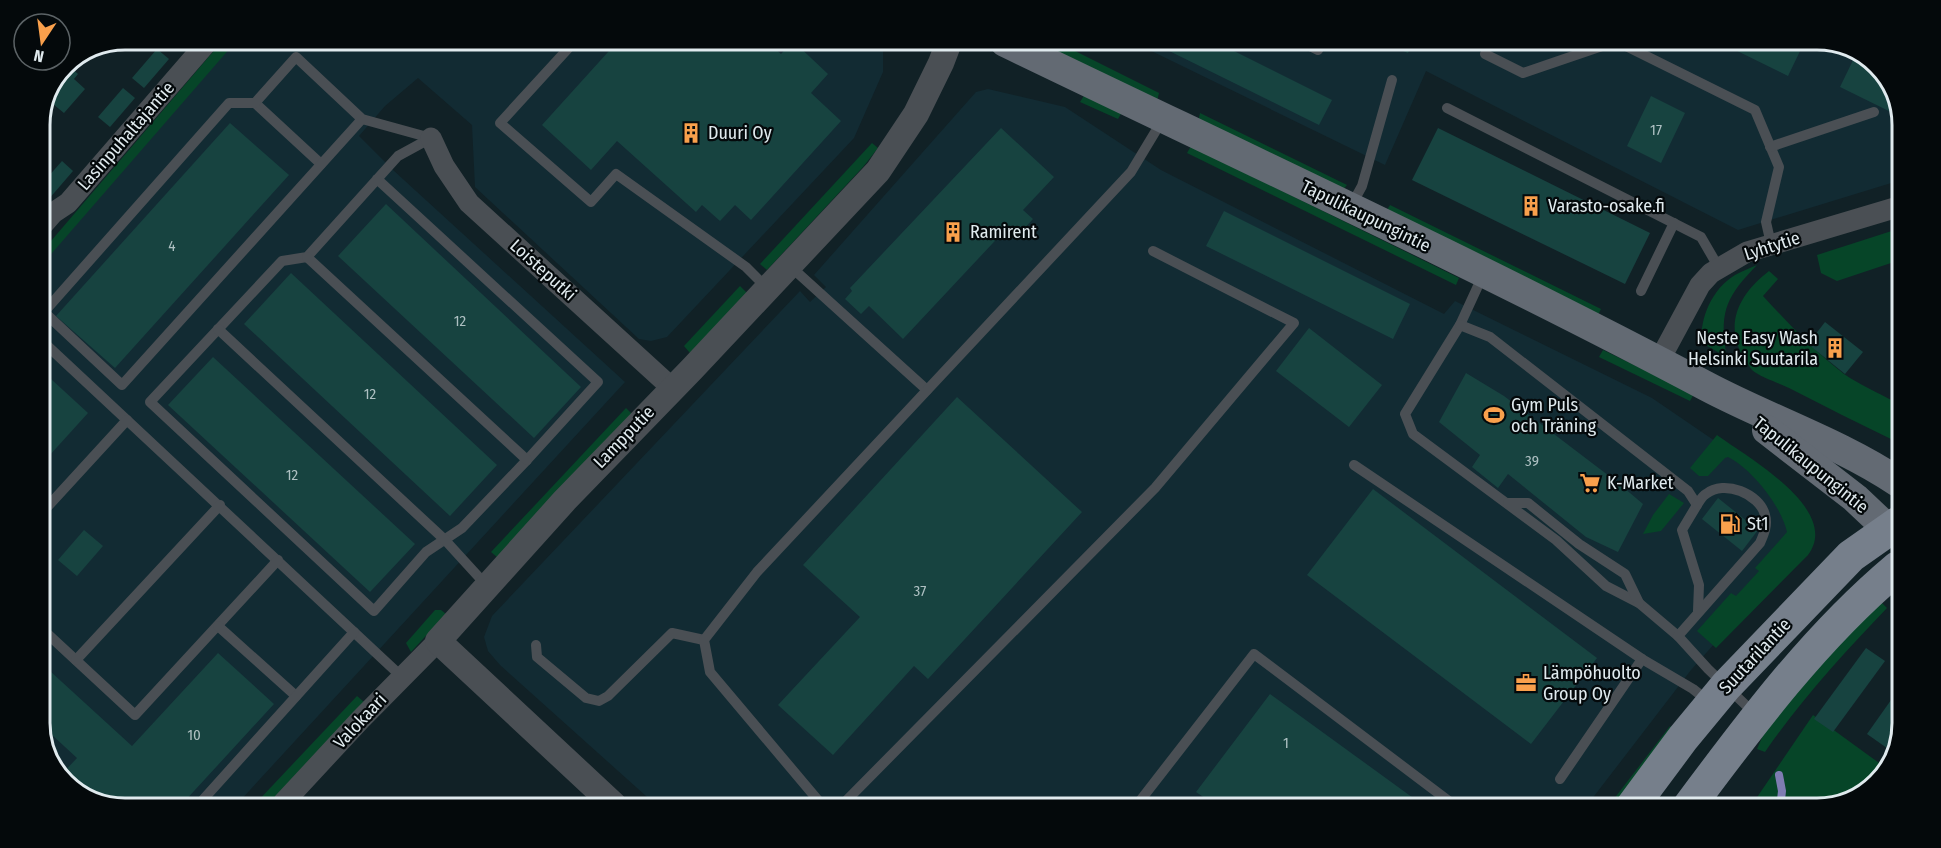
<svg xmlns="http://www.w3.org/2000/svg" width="1941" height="848" font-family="'Fira Sans Condensed',sans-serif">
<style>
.built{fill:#122b33}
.green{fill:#064528}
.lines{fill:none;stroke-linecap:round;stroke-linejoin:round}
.stream{stroke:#7e7cb2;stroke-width:8}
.building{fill:#174340}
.service{stroke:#4a4f54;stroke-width:10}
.minor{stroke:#4a4f54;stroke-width:21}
.tertiary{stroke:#4a4f54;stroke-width:26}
.secondary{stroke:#636a73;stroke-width:30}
.primary{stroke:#767f8b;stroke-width:33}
.labels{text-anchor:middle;stroke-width:4.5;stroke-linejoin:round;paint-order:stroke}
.number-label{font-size:15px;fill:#aec0c2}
.poi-label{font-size:18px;fill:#e0eaee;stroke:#04090b;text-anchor:start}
.street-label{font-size:18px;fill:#e0eaee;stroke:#04090b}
.rim{fill:none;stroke:#e0eaee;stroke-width:3}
</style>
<rect width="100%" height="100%" fill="#112126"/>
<g class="built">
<polygon points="236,39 874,42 883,45 883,72 854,138 667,337 651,341 639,339 475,187 472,125 418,78 385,106 359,136 393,170 625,382 238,803 92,803 56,775 39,730 39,266"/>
<polygon points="1135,43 1849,45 1885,73 1902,118 1901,180 1738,230 1426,71 1385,165"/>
<polygon points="988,89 1065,107 1161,170 1444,314 1455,301 1652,398 1734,454 1796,518 1773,578 1691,670 1585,808 656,805 500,665 488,651 484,637 492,616 800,291 810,302 826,287 814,275 976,92"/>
</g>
<g class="green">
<polygon points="224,39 238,39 39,268 39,255"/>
<polygon points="1038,42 1057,42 1159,93 1157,101"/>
<polygon points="1085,94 1122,112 1118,119 1080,102"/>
<polygon points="1200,113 1347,185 1342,191 1198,122"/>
<polygon points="872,143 878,148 863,167 767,270 760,264"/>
<polygon points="1191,146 1459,278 1456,285 1187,153"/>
<polygon points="1390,205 1601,309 1597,317 1385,213"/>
<polygon points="1901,228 1900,260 1837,281 1821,273 1817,255"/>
<path d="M1757 265C1728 295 1719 310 1726 352L1723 355 1702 343C1699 318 1713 288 1735 275 1742 271 1750 268 1757 265Z"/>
<path d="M1769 271 1778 279 1763 296C1789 324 1814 351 1844 374 1860 385 1877 392 1893 401L1899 399V441L1893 440C1858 423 1824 406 1789 388 1779 383 1760 377 1752 370 1749 367 1747 361 1744 358 1723 324 1740 293 1769 271Z"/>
<polygon points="740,286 747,293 690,353 684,346"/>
<polygon points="1603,350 1694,394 1690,401 1599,357"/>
<polygon points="626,408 633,415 498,558 491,552"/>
<path d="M1717 435C1747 457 1842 510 1808 555L1716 648 1697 631 1731 593 1736 596 1759 571 1755 568 1787 532C1782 507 1751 468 1728 457L1725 458 1708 476H1699L1690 468Z"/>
<polygon points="1669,494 1684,503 1661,531 1643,534 1653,515"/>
<path d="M1880 601 1887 608C1843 654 1801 700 1765 752L1757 749 1764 733 1815 668Z"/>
<polygon points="435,610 441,610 446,614 411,652 406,643"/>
<polygon points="357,696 364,702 269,803 256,803"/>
<polygon points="1813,715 1886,768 1864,794 1817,809 1749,809"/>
<polygon points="1670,726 1674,730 1617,808 1607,808"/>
</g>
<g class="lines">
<polyline class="stream" points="1779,775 1782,791 1780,809"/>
</g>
<g class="building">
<polygon points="618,41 767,41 781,54 793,41 828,74 811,93 841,121 751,220 735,205 720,221 702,205 696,212 617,141 591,170 542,125"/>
<polygon points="1153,43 1218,43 1332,100 1319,125"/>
<polygon points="1387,44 1412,44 1408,53"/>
<polygon points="1725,45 1803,45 1788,76"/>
<polygon points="157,49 169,59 144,88 132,78"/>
<polygon points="1857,52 1885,73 1901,117 1840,87"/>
<polygon points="66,63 78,74 74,79 85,89 64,113 48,100"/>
<polygon points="123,88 135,98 110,127 98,117"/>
<polygon points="1651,96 1685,113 1661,163 1627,146"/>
<polygon points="230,123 289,175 115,368 56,316"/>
<polygon points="1001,128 1054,177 1023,210 1033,219 1017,237 1007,228 903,339 869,306 861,314 845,299 852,291 850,288"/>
<polygon points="1438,128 1650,233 1625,284 1412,180"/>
<polygon points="62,161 73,171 48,200 39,193 39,187"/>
<polygon points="386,204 581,387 534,438 338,256"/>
<polygon points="1224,211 1410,304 1393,339 1206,246"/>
<polygon points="291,273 497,465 450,516 244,324"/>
<polygon points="1825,322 1863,352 1845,374 1808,344"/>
<polygon points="1309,328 1382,385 1349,427 1276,371"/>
<polygon points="213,357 415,544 370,592 168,405"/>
<polygon points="39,368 88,413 39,467"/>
<polygon points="1466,373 1504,396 1617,482 1643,504 1618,552 1586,537 1508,474 1498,488 1472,467 1480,455 1439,422"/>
<polygon points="957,397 1082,512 928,679 914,666 833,755 778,705 860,617 803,565"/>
<polygon points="1373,489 1597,658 1531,744 1307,575"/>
<polygon points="1718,498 1758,530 1742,551 1702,519"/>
<polygon points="84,530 103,546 77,576 58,560"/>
<polygon points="1866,648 1885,661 1833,732 1814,719"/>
<polygon points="218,653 274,704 183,803 92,803 59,777 77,758 39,723 39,661 132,746"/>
<polygon points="1896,693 1896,751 1894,753 1867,734"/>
<polygon points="1270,694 1427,808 1214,807 1215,805 1196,792"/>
</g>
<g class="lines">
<g class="service">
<polyline points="575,41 500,123 591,202 616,174 746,267 768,289"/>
<polyline points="1304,43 1318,50 1321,43"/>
<polyline points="1624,45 1755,110 1779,167 1766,222 1771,244"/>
<polyline points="1485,54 1523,73 1608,44"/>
<polyline points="255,103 321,164"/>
<polyline points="1447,108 1701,237 1719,268"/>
<polyline points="362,119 122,385 44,312 229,103 255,103 296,57 362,119 431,138"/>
<polyline points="1770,147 1874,112"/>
<polyline points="377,179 598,382 527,460 462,528 426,552 374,611 150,402 282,261 307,257 398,156 431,138"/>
<polyline points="1351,206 1362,186 1392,80"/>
<polyline points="307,257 527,460"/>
<polyline points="790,266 927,390"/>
<polyline points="1483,275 1460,325 1405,414 1413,434 1556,540 1606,586 1639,603 1678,636"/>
<polyline points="1641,291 1674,223"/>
<polyline points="1460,325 1490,337 1688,491 1697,505 1682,530 1699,585 1698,611"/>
<polyline points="218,329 445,540 487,586"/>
<polyline points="39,338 402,677"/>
<polyline points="1354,465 1642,659 1693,689 1708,701"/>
<polyline points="1508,503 1528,503 1579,544 1625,574 1639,603"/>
<path d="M1697 505C1699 502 1702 496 1706 494 1724 479 1760 494 1765 515 1768 525 1764 534 1760 543L1678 636 1708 669 1754 713"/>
<polyline points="39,516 127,420"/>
<polyline points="39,626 135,715 278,560"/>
<polyline points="218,626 296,696"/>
<polyline points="536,645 537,657 586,698 599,701 608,696 672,633 704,640"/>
<polyline points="76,660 220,505"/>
<polyline points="1560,779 1642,659"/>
<polyline points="200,803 354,632"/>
<polyline points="822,805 710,672 704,640 757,572 1131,172 1163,119"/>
<polyline points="842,805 1155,488 1294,323 1153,251"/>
<polyline points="1136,806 1254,654 1458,808"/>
</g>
<g class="minor">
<polyline points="431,138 444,166 469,203 672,388"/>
<polyline points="39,229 53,213 68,203 210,39"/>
<polyline points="1659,361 1700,285 1711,273 1747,252 1901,206"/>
<polyline points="283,803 361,719 438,641"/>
</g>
<polyline class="tertiary" points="614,805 438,641 565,500 692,369 878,171 916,114 941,63 949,42"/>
<g class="secondary">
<path d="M1005 42C1239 155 1476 264 1706 386 1768 419 1840 443 1898 482"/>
<polyline points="1767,430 1855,498 1889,530 1898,533"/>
</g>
<g class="primary">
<polyline points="1631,808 1683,738 1726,686 1851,556 1898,523"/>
<path d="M1687 809C1751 723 1815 637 1897 568"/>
</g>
</g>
<defs>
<g id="building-bare" transform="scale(1.62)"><path d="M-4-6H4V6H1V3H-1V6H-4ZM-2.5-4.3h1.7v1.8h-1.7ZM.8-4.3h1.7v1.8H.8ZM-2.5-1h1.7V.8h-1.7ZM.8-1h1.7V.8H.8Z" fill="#f9a04c" stroke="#04090b" stroke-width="2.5" paint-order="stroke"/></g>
<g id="stadium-bare" transform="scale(1.62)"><path d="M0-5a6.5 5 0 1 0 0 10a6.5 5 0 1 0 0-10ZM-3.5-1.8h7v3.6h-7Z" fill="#f9a04c" stroke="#04090b" stroke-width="2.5" paint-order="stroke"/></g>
<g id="supermarket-bare" transform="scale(1.62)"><path d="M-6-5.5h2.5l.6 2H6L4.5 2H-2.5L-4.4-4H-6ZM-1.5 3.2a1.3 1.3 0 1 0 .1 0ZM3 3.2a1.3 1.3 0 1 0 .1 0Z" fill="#f9a04c" stroke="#04090b" stroke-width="2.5" paint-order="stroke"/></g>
<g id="fuel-bare" transform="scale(1.62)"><path d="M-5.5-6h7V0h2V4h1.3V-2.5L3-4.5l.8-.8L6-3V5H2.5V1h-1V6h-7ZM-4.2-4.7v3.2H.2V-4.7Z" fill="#f9a04c" stroke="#04090b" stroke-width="2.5" paint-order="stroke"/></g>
<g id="office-bare" transform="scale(1.62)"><path d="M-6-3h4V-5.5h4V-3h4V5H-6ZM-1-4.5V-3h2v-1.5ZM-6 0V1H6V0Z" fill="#f9a04c" stroke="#04090b" stroke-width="2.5" paint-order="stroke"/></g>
</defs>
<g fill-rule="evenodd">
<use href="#building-bare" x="691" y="133"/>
<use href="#building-bare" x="1531" y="206"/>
<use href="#building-bare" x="953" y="232"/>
<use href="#building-bare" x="1835" y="348"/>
<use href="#stadium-bare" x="1494" y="415"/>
<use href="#supermarket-bare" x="1590" y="483"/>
<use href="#fuel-bare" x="1730" y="524"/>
<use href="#office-bare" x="1526" y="683"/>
</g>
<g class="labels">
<g class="number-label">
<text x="1656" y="135">17</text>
<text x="172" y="251">4</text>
<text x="460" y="326">12</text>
<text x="370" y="399">12</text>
<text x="1532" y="466">39</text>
<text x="292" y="480">12</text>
<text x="920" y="596">37</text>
<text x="194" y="740">10</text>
<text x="1286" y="748">1</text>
</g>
<g class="poi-label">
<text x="708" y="139">Duuri Oy</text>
<text x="1548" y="212">Varasto-osake.fi</text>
<text x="970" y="238">Ramirent</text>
<text x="1818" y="344" text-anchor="end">Neste Easy Wash<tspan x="1818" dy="21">Helsinki Suutarila</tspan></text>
<text x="1511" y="411">Gym Puls<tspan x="1511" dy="21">och Träning</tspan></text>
<text x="1607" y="489">K-Market</text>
<text x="1747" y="530">St1</text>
<text x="1543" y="679">Lämpöhuolto<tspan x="1543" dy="21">Group Oy</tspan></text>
</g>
<g class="street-label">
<text transform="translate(126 136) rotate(-49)" y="6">Lasinpuhaltajantie</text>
<text transform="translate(1366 216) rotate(26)" y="6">Tapulikaupungintie</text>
<text transform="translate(1772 246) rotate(-18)" y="6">Lyhtytie</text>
<text transform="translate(543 270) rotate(42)" y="6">Loisteputki</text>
<text transform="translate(624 437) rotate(-46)" y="6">Lampputie</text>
<text transform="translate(1811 465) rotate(39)" y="6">Tapulikaupungintie</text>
<text transform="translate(1755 656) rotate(-47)" y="6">Suutarilantie</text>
<text transform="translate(360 721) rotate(-47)" y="6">Valokaari</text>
</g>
</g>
<path d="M0 0H1941V848H0ZM125 50H1817A75 75 0 0 1 1892 125V723A75 75 0 0 1 1817 798H125A75 75 0 0 1 50 723V125A75 75 0 0 1 125 50Z" fill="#04090b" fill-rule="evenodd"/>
<path class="rim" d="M125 50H1817A75 75 0 0 1 1892 125V723A75 75 0 0 1 1817 798H125A75 75 0 0 1 50 723V125A75 75 0 0 1 125 50Z"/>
<g transform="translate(42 42) rotate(193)"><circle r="28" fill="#04090b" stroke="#5c6366" stroke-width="1.5"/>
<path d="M0-4.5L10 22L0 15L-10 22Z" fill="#f9a04c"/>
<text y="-9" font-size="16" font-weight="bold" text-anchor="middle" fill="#e0eaee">N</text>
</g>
</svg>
